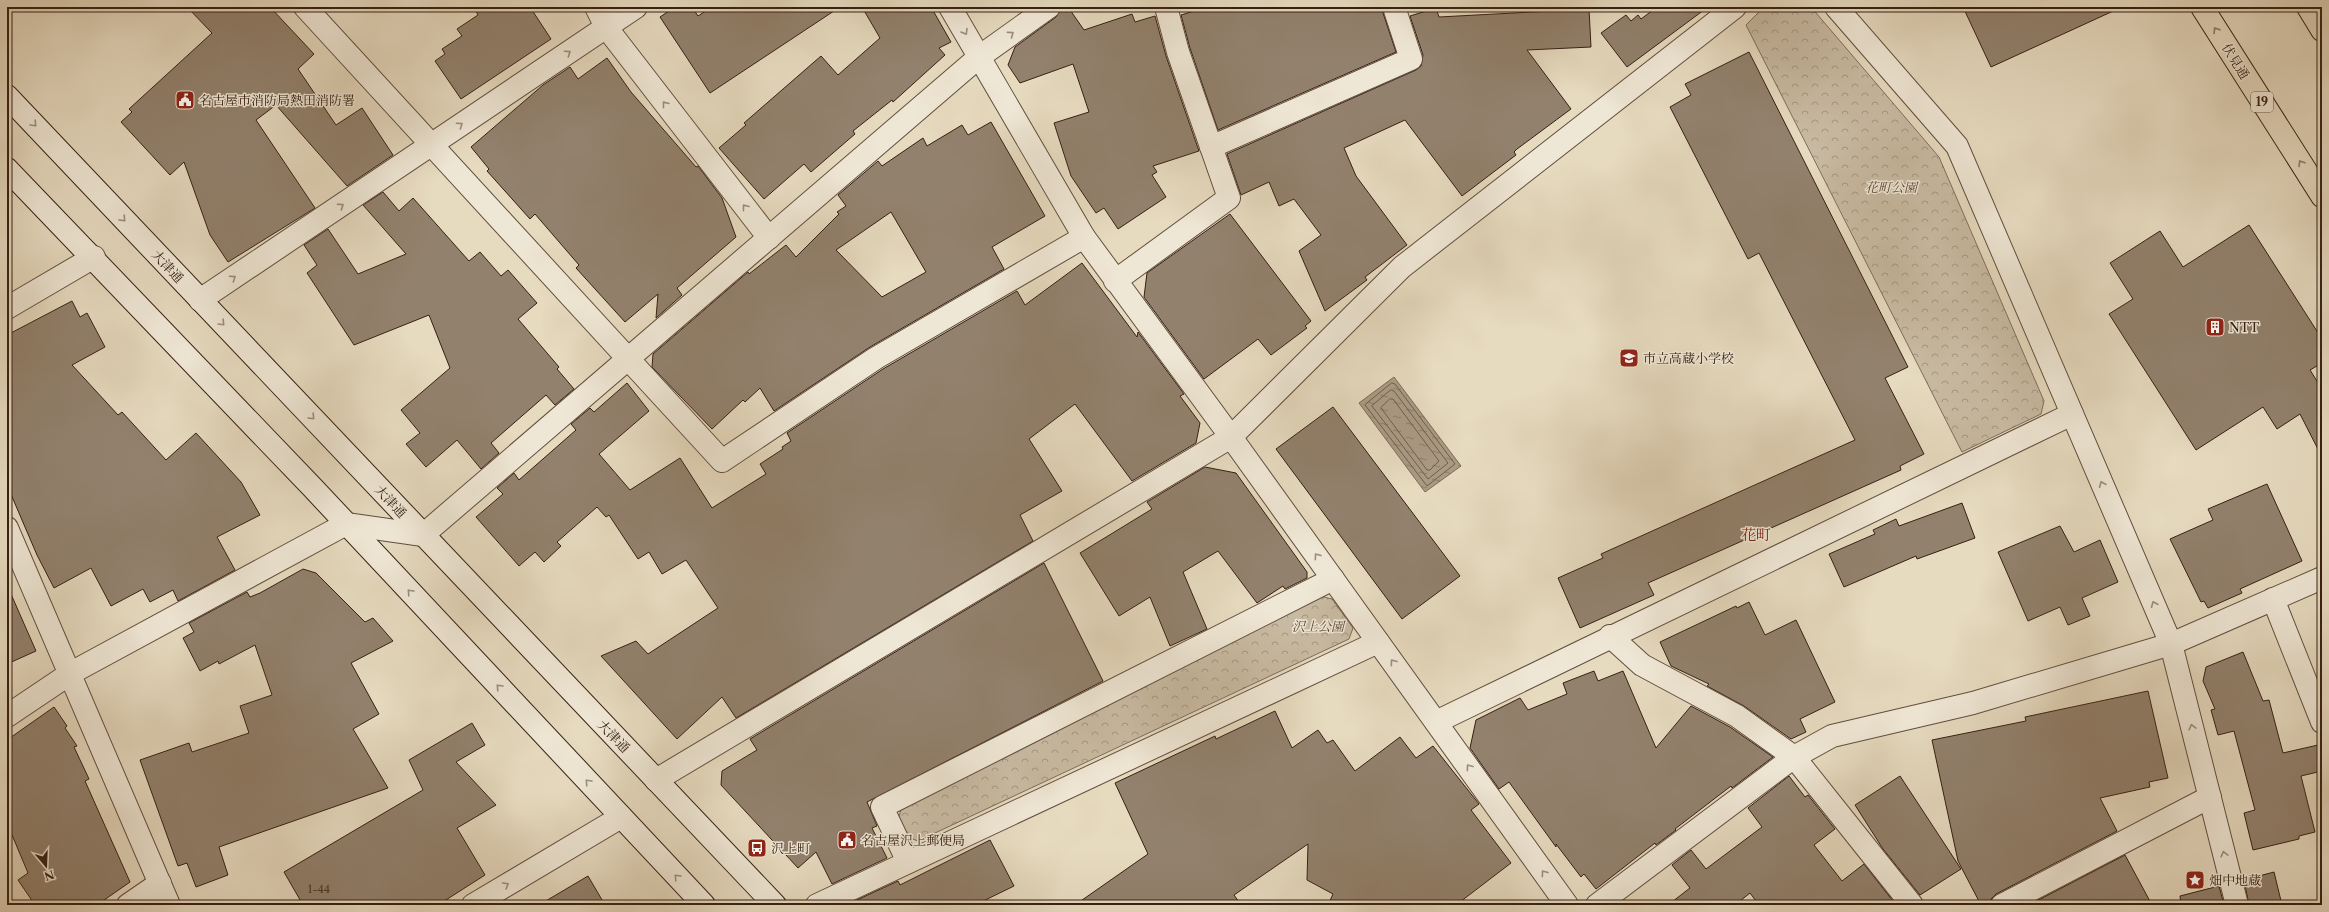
<svg xmlns="http://www.w3.org/2000/svg" width="2329" height="912" font-family="'Libre Caslon Text','Noto Serif JP',serif">
<style>
.park{fill:url(#park-crowns);stroke:#7f6d5b}
.water{fill:url(#water-ripples);stroke:#7c6a58}
.lines{fill:none;stroke-linecap:round;stroke-linejoin:round}
.shore{stroke:#705e4c;stroke-width:1}
.building{fill:#92816d;stroke:#362014;fill-rule:evenodd}
.street-casing{stroke:#624e3f;stroke-width:24}
.secondary-casing{stroke:#362014;stroke-width:24}
.highway-casing{stroke:#362014;stroke-width:24}
.street{stroke:#efe7d5;stroke-width:22}
.secondary{stroke:#efe7d5;stroke-width:22}
.highway{stroke:#e6dabf;stroke-width:22}
.oneway{stroke:#8e7d6a}
.oneway2{stroke:#9c8d7e}
.labels{text-anchor:middle;stroke-width:3;stroke-linejoin:round;paint-order:stroke}
.number-label{font-size:11px;fill:#4d382a}
.shield{fill:#efe7d5;stroke:#6e5c4e;stroke-width:1}
.shield-label{font-size:12px;font-weight:bold;fill:#362014}
.street-label{font-size:13px;fill:#362014;stroke:#efe7d5}
.poi-label{font-size:13px;fill:#362014;stroke:#efe7d5;text-anchor:start}
.park-label{font-size:13px;font-style:italic;fill:#5a4638;stroke:#efe7d5}
.quarter-label{font-size:15px;fill:#7a1f14;stroke:#efe7d5}
</style>
<defs>
<pattern id="park-crowns" width="20" height="18" patternUnits="userSpaceOnUse"><rect width="20" height="18" fill="#c8baa2"/><path d="M2 6a3 3 0 1 1 6 0M12 15a3 3 0 1 1 6 0" fill="none" stroke="#a39783"/></pattern>
<pattern id="water-ripples" width="26" height="14" patternUnits="userSpaceOnUse"><rect width="26" height="14" fill="#aa9b85"/><path d="M2 4q2-2 4 0t4 0M15 11q2-2 4 0t4 0" fill="none" stroke="#8b7e6c"/></pattern>
</defs>
<rect width="100%" height="100%" fill="#e6dabf"/>
<filter id="stains"><feTurbulence type="fractalNoise" baseFrequency=".005" numOctaves="4"/><feColorMatrix values="0 0 0 0 .2 0 0 0 0 .09 0 0 0 0 .02 0 0 0 .5 -.17"/></filter>
<radialGradient id="worn" r=".72"><stop offset=".6" stop-color="#630" stop-opacity="0"/><stop offset="1" stop-color="#630" stop-opacity=".3"/></radialGradient>
<g class="park">
<polygon points="1764,7 1811,7 1939,157 2044,401 2041,414 1962,452 1746,25"/>
<polygon points="1320,596 1332,599 1353,628 1349,639 918,841 907,837 898,820 902,806"/>
</g>
<polygon class="water" points="1394,377 1461,466 1425,492 1359,403"/>
<g class="lines">
<g class="shore">
<polygon points="1392,383 1395,384 1455,464 1427,486 1365,405"/>
<polygon points="1391,390 1394,391 1448,463 1428,479 1372,406"/>
<polygon points="1390,399 1393,399 1439,461 1430,470 1427,470 1381,408"/>
</g>
</g>
<g class="building">
<polygon points="187,7 270,7 314,54 298,69 336,125 362,108 393,155 347,186 276,105 256,120 315,208 228,262 210,235 184,162 170,175 121,122 132,112 129,109 212,33"/>
<polygon points="474,7 530,7 551,39 461,99 435,61 445,54 442,49 462,36 457,29 478,15"/>
<polygon points="675,7 692,7 698,16 712,7 840,7 710,93 660,17"/>
<polygon points="862,7 931,7 951,42 939,48 945,55 893,102 892,100 853,131 855,134 811,172 804,164 764,199 719,148 746,125 744,123 821,56 838,75 880,38"/>
<polygon points="1061,7 1068,7 1084,30 1132,14 1135,22 1155,16 1166,56 1199,151 1153,166 1157,172 1152,175 1166,197 1118,229 1104,208 1096,213 1071,176 1054,123 1089,112 1073,64 1020,83 1008,65 1015,47 1056,17"/>
<polygon points="1207,7 1381,7 1396,52 1218,130 1190,48 1181,15"/>
<polygon points="1657,7 1708,7 1627,67 1601,33 1626,15 1631,21 1638,15 1641,19"/>
<polygon points="1963,7 2122,7 1991,67"/>
<polygon points="1436,8 1439,17 1589,9 1591,47 1527,50 1571,109 1517,149 1514,152 1516,155 1462,196 1405,120 1344,148 1356,176 1407,245 1365,277 1367,280 1325,311 1299,251 1321,235 1294,199 1279,206 1269,182 1241,195 1227,154 1416,70 1421,66 1423,55 1410,16"/>
<polygon points="1749,52 1908,367 1885,378 1924,454 1900,466 1901,470 1648,583 1654,595 1580,628 1558,578 1603,558 1601,554 1855,440 1759,253 1748,259 1670,107 1691,95 1685,84"/>
<polygon points="607,58 631,92 696,167 698,166 722,198 736,237 677,288 682,295 656,318 658,294 625,322 576,268 579,265 535,214 530,219 487,171 489,169 471,147 543,85 570,67 578,79"/>
<path d="M991 122 1045 216 992 247 1004 269 870 347 774 411 760 388 745 402 743 400 712 429 652 367 653 354 748 272 749 274 786 245 796 257 839 214 837 212 846 206 838 195 878 161 882 166 923 138 927 146 962 125 968 135ZM891 212 926 272 882 297 836 250Z"/>
<polygon points="383,192 399,211 413,198 469,261 480,252 501,276 508,270 537,303 518,319 559,367 557,369 574,389 555,405 546,395 491,443 499,453 481,469 457,440 426,467 406,444 420,433 401,410 450,368 429,315 354,345 307,273 317,265 304,245 328,229 358,274 406,254 363,205"/>
<polygon points="1230,214 1311,321 1305,326 1307,328 1271,355 1258,339 1204,379 1144,297 1147,273"/>
<polygon points="2249,225 2322,339 2322,363 2310,370 2322,389 2322,457 2300,414 2277,429 2263,407 2196,450 2109,314 2133,299 2110,263 2160,231 2183,267"/>
<polygon points="1082,263 1137,337 1138,332 1184,394 1180,396 1200,423 1196,443 1132,481 1075,404 1029,439 1062,491 1020,515 1033,541 736,718 722,697 677,739 601,656 636,641 648,654 718,608 686,560 662,574 649,552 638,559 609,515 606,517 597,507 557,542 561,546 544,562 535,552 519,566 476,517 503,494 497,488 514,473 519,480 576,430 571,424 590,408 594,412 627,383 649,411 599,454 630,490 680,458 712,508 766,474 760,464 783,449 782,447 791,441 787,433 883,369 1017,291 1025,305"/>
<polygon points="72,301 80,317 87,313 105,347 72,365 118,415 122,412 166,460 196,433 241,482 260,515 217,537 235,570 178,601 173,590 150,602 143,589 111,606 91,568 54,588 37,555 7,485 7,335"/>
<polygon points="1333,407 1460,576 1402,619 1276,449"/>
<polygon points="1205,467 1236,473 1307,572 1307,578 1285,589 1283,586 1257,603 1218,551 1183,572 1207,629 1170,646 1150,597 1119,616 1080,553 1152,509 1147,502"/>
<polygon points="2267,484 2302,561 2240,589 2242,593 2208,608 2204,601 2201,602 2170,539 2213,520 2208,509"/>
<polygon points="1962,503 1975,538 1917,559 1916,556 1844,587 1829,554 1875,534 1873,530 1896,519 1899,526"/>
<polygon points="2060,526 2074,552 2100,540 2118,582 2082,598 2090,616 2068,625 2060,607 2028,621 1998,552"/>
<polygon points="1044,563 1103,681 867,802 877,826 872,828 887,858 832,884 816,852 798,868 721,785 722,771 757,750 750,739"/>
<polygon points="303,569 316,573 365,622 373,618 393,641 351,663 379,714 353,729 388,788 219,847 228,875 196,887 187,863 178,866 140,760 189,743 192,752 249,733 240,706 272,695 255,645 219,664 218,661 200,671 183,638 194,632 189,623 247,592 250,597 260,593"/>
<polygon points="7,585 36,651 7,664"/>
<polygon points="1749,602 1765,635 1796,620 1835,702 1800,719 1806,732 1791,739 1744,706 1707,686 1709,684 1671,666 1660,642 1736,606 1737,608"/>
<polygon points="2243,652 2263,701 2269,700 2283,753 2318,745 2322,762 2322,771 2301,776 2315,832 2299,836 2299,839 2253,850 2244,813 2255,810 2234,731 2218,735 2211,710 2215,709 2203,681 2206,667"/>
<polygon points="1594,671 1598,681 1623,671 1656,748 1691,706 1730,727 1773,757 1732,788 1731,786 1675,829 1676,830 1656,845 1655,843 1596,889 1584,874 1581,877 1556,844 1556,847 1509,782 1499,789 1470,748 1476,720 1520,698 1528,710 1567,694 1563,683"/>
<polygon points="2148,691 2168,778 2149,782 2150,787 2100,798 2117,831 1996,894 1991,899 1990,905 1981,905 1958,861 1932,740 2026,721 2025,717"/>
<polygon points="54,707 67,726 65,728 77,746 74,747 89,779 85,781 130,882 97,905 35,905 18,880 28,873 7,823 7,740"/>
<polygon points="1275,711 1292,748 1318,730 1327,743 1333,740 1355,771 1400,737 1416,758 1433,746 1479,804 1471,810 1511,863 1456,905 1328,905 1333,894 1307,880 1308,844 1234,895 1241,905 1075,905 1148,854 1115,783 1215,736 1216,739"/>
<polygon points="472,723 485,745 456,762 496,805 457,828 485,875 438,905 303,905 284,872 423,790 409,760"/>
<polygon points="1789,776 1805,797 1808,795 1835,829 1814,845 1842,881 1864,864 1896,905 1759,905 1750,893 1735,905 1668,905 1690,888 1672,865 1691,850 1706,869 1762,827 1748,808"/>
<polygon points="1900,776 1961,869 1920,895 1883,849 1855,805"/>
<polygon points="990,840 1014,886 975,905 846,905 898,881 900,885"/>
<polygon points="2125,855 2152,905 2029,905"/>
<polygon points="2274,872 2282,905 2249,905 2244,880"/>
<polygon points="588,876 605,905 539,905"/>
<polygon points="2219,886 2224,905 2181,905 2180,896"/>
</g>
<g class="lines">
<g class="street-casing">
<g id="street">
<polyline points="305,7 722,461 876,358 1084,237"/>
<polyline points="596,7 606,27 769,238"/>
<polyline points="950,7 1084,237 1231,437 1567,905"/>
<polyline points="1836,7 1957,146 2171,644 2237,905"/>
<polyline points="1211,147 1411,59 1394,7"/>
<polyline points="1115,281 1229,198 1178,52 1166,7"/>
<polyline points="200,300 636,7"/>
<polyline points="7,308 94,257"/>
<polyline points="7,528 169,905"/>
<polyline points="2273,599 2322,722"/>
<polyline points="1610,636 1642,665 1737,716 1794,757 1912,905"/>
<polyline points="7,716 71,673 346,524 423,535 979,57 1049,7"/>
<polyline points="1436,722 2072,414"/>
<polyline points="656,780 1231,437 1402,267 1735,7"/>
<polyline points="908,862 882,807 1333,579"/>
<polyline points="128,905 160,883"/>
<polyline points="473,905 621,817"/>
<polyline points="817,905 1378,642"/>
<polyline points="1597,905 1794,757 1832,736 1973,703 2171,644 2322,578"/>
<polyline points="2002,905 2210,797"/>
</g>
</g>
<g class="secondary-casing">
<g id="secondary">
<polyline points="7,96 775,905"/>
<polyline points="7,169 313,488 704,905"/>
</g>
</g>
<g class="highway-casing">
<g id="highway">
<polyline points="2202,7 2322,196"/>
<polyline points="2308,7 2322,30"/>
</g>
</g>
<use href="#street" class="street"/>
<use href="#secondary" class="secondary"/>
<use href="#highway" class="highway"/>
</g>
<defs><path id="oneway-chevron" d="M-2-3.5L2.5 0L-2 3.5" fill="none" stroke-width="1.6" stroke-linecap="round" stroke-linejoin="round"/></defs>
<g class="oneway">
<use href="#oneway-chevron" transform="translate(2216 30) rotate(-122)"/>
<use href="#oneway-chevron" transform="translate(2301 163) rotate(-122)"/>
</g>
<g class="oneway2">
<use href="#oneway-chevron" transform="translate(965 32) rotate(60)"/>
<use href="#oneway-chevron" transform="translate(1011 34) rotate(-36)"/>
<use href="#oneway-chevron" transform="translate(568 53) rotate(-34)"/>
<use href="#oneway-chevron" transform="translate(665 104) rotate(-128)"/>
<use href="#oneway-chevron" transform="translate(34 124) rotate(47)"/>
<use href="#oneway-chevron" transform="translate(460 125) rotate(-34)"/>
<use href="#oneway-chevron" transform="translate(341 206) rotate(-34)"/>
<use href="#oneway-chevron" transform="translate(745 207) rotate(-128)"/>
<use href="#oneway-chevron" transform="translate(123 219) rotate(47)"/>
<use href="#oneway-chevron" transform="translate(233 278) rotate(-34)"/>
<use href="#oneway-chevron" transform="translate(222 323) rotate(46)"/>
<use href="#oneway-chevron" transform="translate(312 417) rotate(46)"/>
<use href="#oneway-chevron" transform="translate(2102 484) rotate(-113)"/>
<use href="#oneway-chevron" transform="translate(1317 556) rotate(-126)"/>
<use href="#oneway-chevron" transform="translate(410 592) rotate(-133)"/>
<use href="#oneway-chevron" transform="translate(2154 604) rotate(-113)"/>
<use href="#oneway-chevron" transform="translate(1393 662) rotate(-126)"/>
<use href="#oneway-chevron" transform="translate(499 687) rotate(-133)"/>
<use href="#oneway-chevron" transform="translate(2192 727) rotate(-104)"/>
<use href="#oneway-chevron" transform="translate(1469 767) rotate(-126)"/>
<use href="#oneway-chevron" transform="translate(588 782) rotate(-133)"/>
<use href="#oneway-chevron" transform="translate(2224 854) rotate(-104)"/>
<use href="#oneway-chevron" transform="translate(1544 873) rotate(-126)"/>
<use href="#oneway-chevron" transform="translate(677 877) rotate(-133)"/>
<use href="#oneway-chevron" transform="translate(506 885) rotate(-31)"/>
</g>
<defs>
<g id="civic-square" transform="scale(1)"><rect x="-9" y="-9" width="18" height="18" rx="4" fill="#8f2418" stroke="#efe7d5"/><path d="M-.6-6.5H3V-4.5H.6V-3L4-1V1h2V6H-6V1h2V-1L-.6-3ZM-1.2 2.5V6h2.4V2.5Z" fill="#fff"/></g>
<g id="building-square" transform="scale(1)"><rect x="-9" y="-9" width="18" height="18" rx="4" fill="#8f2418" stroke="#efe7d5"/><path d="M-4-6H4V6H1V3H-1V6H-4ZM-2.5-4.3h1.7v1.8h-1.7ZM.8-4.3h1.7v1.8H.8ZM-2.5-1h1.7V.8h-1.7ZM.8-1h1.7V.8H.8Z" fill="#fff"/></g>
<g id="school-square" transform="scale(1)"><rect x="-9" y="-9" width="18" height="18" rx="4" fill="#8f2418" stroke="#efe7d5"/><path d="M0-5L7-2L0 1L-7-2ZM-4 1L0 2.5L4 1V4Q0 6-4 4Z" fill="#fff"/></g>
<g id="bus-square" transform="scale(1)"><rect x="-9" y="-9" width="18" height="18" rx="4" fill="#8f2418" stroke="#efe7d5"/><path d="M-5-6H5V4H4V6H2V4H-2V6H-4V4H-5ZM-3.5-4V0h7V-4ZM-3.5 1.2v1.5H-2V1.2ZM2 1.2v1.5H3.5V1.2Z" fill="#fff"/></g>
<g id="sight-square" transform="scale(1)"><rect x="-9" y="-9" width="18" height="18" rx="4" fill="#8f2418" stroke="#efe7d5"/><path d="M0-6L1.8-2.2L6-1.7L2.9 1.2L3.7 5.4L0 3.3L-3.7 5.4L-2.9 1.2L-6-1.7L-1.8-2.2Z" fill="#fff"/></g>
</defs>
<g fill-rule="evenodd">
<use href="#civic-square" x="185" y="100"/>
<use href="#building-square" x="2215" y="327"/>
<use href="#school-square" x="1629" y="358"/>
<use href="#civic-square" x="847" y="840"/>
<use href="#bus-square" x="757" y="848"/>
<use href="#sight-square" x="2195" y="880"/>
</g>
<g class="labels">
<g class="number-label">
<text x="319" y="893">1-44</text>
</g>
<rect class="shield" x="2251" y="92" width="22" height="20" rx="3"/>
<g class="shield-label">
<text x="2262" y="106">19</text>
</g>
<g class="street-label">
<text transform="translate(2236 61) rotate(58)" y="5">伏見通</text>
<text transform="translate(168 266) rotate(47)" y="5">大津通</text>
<text transform="translate(391 501) rotate(47)" y="5">大津通</text>
<text transform="translate(614 736) rotate(46)" y="5">大津通</text>
</g>
<g class="poi-label">
<text x="199" y="105">名古屋市消防局熱田消防署</text>
<text x="2229" y="332">NTT</text>
<text x="1643" y="363">市立高蔵小学校</text>
<text x="861" y="845">名古屋沢上郵便局</text>
<text x="771" y="853">沢上町</text>
<text x="2209" y="885">畑中地蔵</text>
</g>
<g class="park-label">
<text x="1891" y="192">花町公園</text>
<text x="1318" y="631">沢上公園</text>
</g>
<g class="quarter-label">
<text x="1756" y="540">花町</text>
</g>
</g>
<rect width="2329" height="912" fill="none" stroke="#e6dabf" stroke-width="24"/>
<rect x="8" y="8" width="2313" height="896" fill="none" stroke="#362014" stroke-width="2"/>
<rect x="12" y="12" width="2305" height="888" fill="none" stroke="#362014"/>
<g transform="translate(46 866) rotate(161)" stroke="#efe7d5" stroke-width="3" paint-order="stroke">
<path d="M0-3L7 15L0 10L-7 15Z" fill="#362014"/>
<text y="-6" font-size="11" font-weight="bold" text-anchor="middle" fill="#362014">N</text>
</g>
<rect width="100%" height="100%" filter="url(#stains)"/>
<rect width="100%" height="100%" fill="url(#worn)"/>
</svg>
